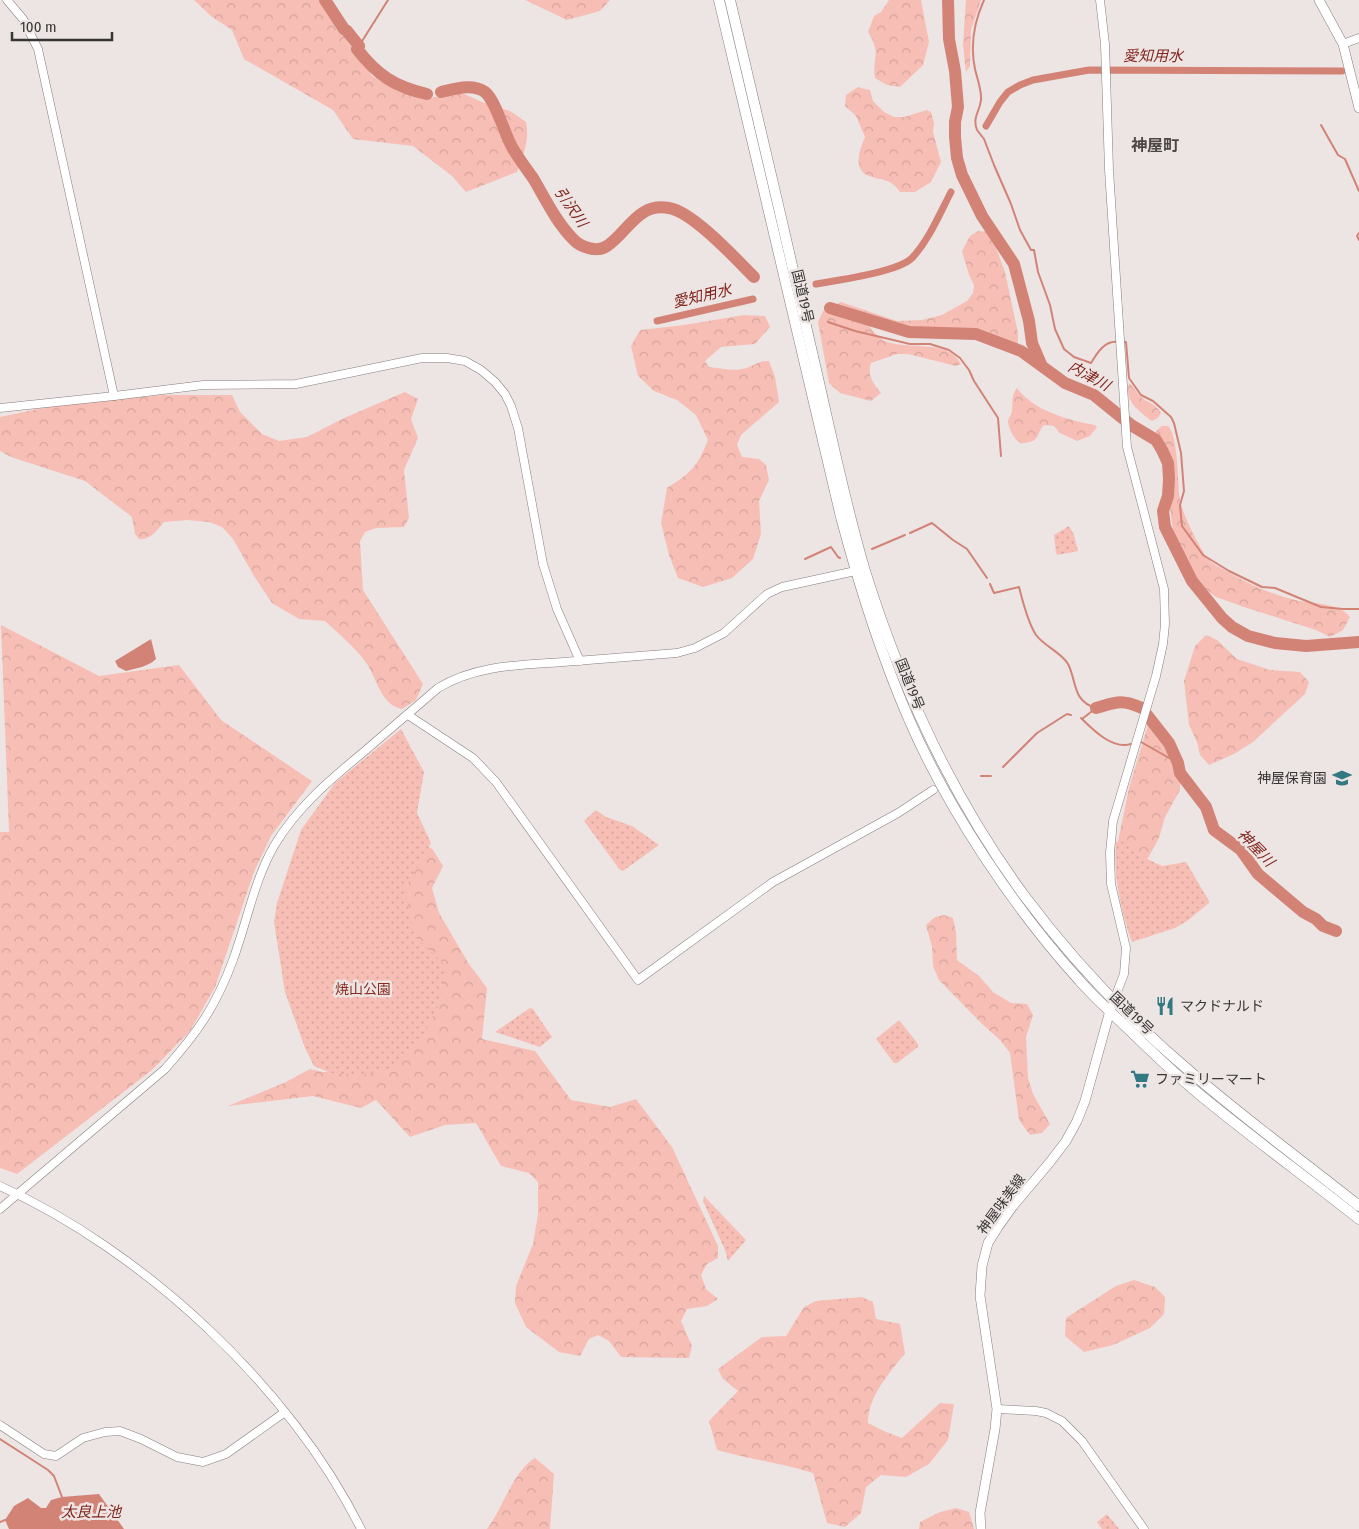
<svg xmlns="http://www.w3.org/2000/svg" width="1359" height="1529" font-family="'Fira Sans Condensed','Noto Sans JP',sans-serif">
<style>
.forest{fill:url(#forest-crowns)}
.park{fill:url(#park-dots)}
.water{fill:#d28376}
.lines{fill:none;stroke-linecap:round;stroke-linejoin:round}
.stream{stroke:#d28376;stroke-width:2}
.canal{stroke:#d28376;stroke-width:7}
.river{stroke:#d28376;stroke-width:12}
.tertiary-casing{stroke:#857e7d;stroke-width:9}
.secondary-casing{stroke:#857e7d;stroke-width:10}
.trunk-casing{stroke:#857e7d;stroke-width:11}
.tertiary{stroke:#fff;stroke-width:8}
.secondary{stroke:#fff;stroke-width:9}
.trunk{stroke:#fff;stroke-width:10}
.labels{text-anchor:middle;stroke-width:5;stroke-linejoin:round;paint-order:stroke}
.street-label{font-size:14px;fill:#383535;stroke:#ede5e4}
.poi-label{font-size:14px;fill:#383535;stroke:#ede5e4;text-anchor:start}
.park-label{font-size:14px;fill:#892b20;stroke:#ede5e4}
.water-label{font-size:15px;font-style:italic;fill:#82241b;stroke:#ede5e4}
.quarter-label{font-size:16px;font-weight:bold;fill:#4c4645;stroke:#ede5e4}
</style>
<defs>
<pattern id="forest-crowns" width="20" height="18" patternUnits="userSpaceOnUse" patternTransform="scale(1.25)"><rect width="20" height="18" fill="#f7beb5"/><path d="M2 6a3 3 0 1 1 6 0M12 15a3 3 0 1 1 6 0" fill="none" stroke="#d4a49c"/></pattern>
<pattern id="park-dots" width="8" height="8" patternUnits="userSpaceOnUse" patternTransform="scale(1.25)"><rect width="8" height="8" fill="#f7beb5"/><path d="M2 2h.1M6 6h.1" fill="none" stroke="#d4a49c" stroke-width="1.8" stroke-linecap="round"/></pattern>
</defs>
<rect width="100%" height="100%" fill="#ede5e4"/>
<g class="forest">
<path d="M194 0H324L340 31 372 76 398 91 429 98 462 93 482 102 510 111 526 122C530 140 523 155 517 172L466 192 452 176 413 146 353 139 333 110 244 59 232 30 212 17Z"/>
<polygon points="525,0 610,0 600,11 567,20"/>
<path d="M889 0H921L929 42 923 65 900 87 887 85 875 78C872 56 882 55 868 32L874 16 881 12Z"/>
<polygon points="966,0 981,0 971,30 970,66 966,72 963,45"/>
<path d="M858 87 870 90 873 101 884 112 894 117H904L927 110 931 112 934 123 933 132 941 162 931 182 915 192H900C890 178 883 181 869 176 852 170 860 148 865 137L856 116 845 106 846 95Z"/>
<path d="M978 231 990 232 1005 272 1018 333V345L1011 352 991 345 967 329C932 332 905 331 871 319L867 323C871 329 877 336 883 340 906 352 947 337 961 364L956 366 908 354H897L871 363C867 376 873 383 881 393L871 401 840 393 829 383 818 322 823 311 841 302 897 321 922 320 942 315 967 301 973 293 974 285 969 275 962 251 970 236Z"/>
<path d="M744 315 765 316 770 327 755 344 721 347 705 361 709 367C720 368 735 372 746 368 755 366 759 360 769 361L775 377 779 402 741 435 737 445 742 457 759 459 766 465 769 480 759 501 761 534 753 559 732 578 703 587 678 578 669 555 661 523 667 488C692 472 697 467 708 440L696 415 677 400 654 391 638 376 631 346 640 330 684 325Z"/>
<path d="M1129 383C1134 387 1137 393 1142 398 1150 404 1155 403 1161 413L1158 418 1152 421C1139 411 1124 402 1129 383Z"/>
<path d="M1017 388C1034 411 1068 420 1095 425L1097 427 1090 436 1077 441 1060 433 1054 426 1044 425C1039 429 1039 438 1033 441 1032 441 1024 444 1022 443 1015 443 1008 427 1008 421 1009 417 1012 414 1012 410 1013 401 1011 395 1017 388Z"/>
<path d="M405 392 418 399 411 419 418 438 404 470 409 518 404 527 376 528 365 532 360 541 363 590 423 684 416 700 402 709C381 705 377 679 367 664 356 648 339 634 325 621L299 619 272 603 254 576 233 539 222 527 209 522 187 520 164 522C156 531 151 540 139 539L135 534 132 517 85 481 11 457 0 451V417L52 406 163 395H232L240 412 262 434 279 441 307 437 344 418Z"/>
<path d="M1162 426H1168C1179 438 1177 482 1180 500 1182 513 1201 552 1210 561 1213 564 1219 567 1223 569 1247 584 1273 595 1300 601 1316 604 1339 603 1350 617L1343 630 1330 637 1316 630 1247 608 1216 597 1196 582 1175 545 1170 509 1169 483 1165 461 1155 436 1157 430Z"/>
<polygon points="1,625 99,676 179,665 221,720 312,781 271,836 254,872 215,987 190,1031 152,1070 17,1174 0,1168 0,832 9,832"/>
<polygon points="1206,635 1217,640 1237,659 1270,670 1300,672 1309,682 1305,694 1253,742 1234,754 1209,765 1200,755 1197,742 1189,725 1184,681 1195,646"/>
<polygon points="1149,721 1156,721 1173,744 1180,769 1180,790 1165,817 1159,838 1143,867 1117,846 1129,788"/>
<polygon points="419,839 433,850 443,866 432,888 439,913 469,964 487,988 482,1039 535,1051 571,1100 610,1107 636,1099 672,1147 718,1246 718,1258 707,1264 701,1275 706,1289 718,1299 707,1306 687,1309 681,1321 692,1346 689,1358 621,1357 609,1341 598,1335 589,1339 580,1356 559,1352 526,1327 515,1303 516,1286 533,1244 538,1214 538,1182 529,1173 501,1166 476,1123 445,1125 410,1137 376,1100 361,1108 313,1096 228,1106 284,1083 310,1069 323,1072 360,1071 385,918"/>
<polygon points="944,915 953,918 956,932 957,960 979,976 993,992 1011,1003 1027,1004 1033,1015 1026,1037 1028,1078 1033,1094 1050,1124 1042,1133 1030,1135 1019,1120 1010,1053 1001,1041 982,1024 939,980 933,966 932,947 926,925 935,917"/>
<polygon points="1134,1280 1155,1287 1165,1297 1164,1314 1150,1328 1113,1345 1084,1352 1065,1336 1066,1318 1116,1286"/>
<path d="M862 1297 873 1302 876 1319 900 1324 905 1353C889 1374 868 1396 868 1423L886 1432 902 1438 940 1403 954 1404 948 1440 929 1464 906 1477 881 1475 866 1487 861 1513 845 1527 827 1523 813 1473C781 1463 748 1459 717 1450L709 1421 738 1391 723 1379 718 1369 762 1337 786 1336 804 1307 816 1301Z"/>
<path d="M535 1458 554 1474 550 1529H487C503 1508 513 1471 535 1458Z"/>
<polygon points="956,1508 969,1512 974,1529 919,1529 920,1522 940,1512"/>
</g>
<g class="park">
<polygon points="1069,526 1074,535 1078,551 1058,555 1056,553 1054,535"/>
<polygon points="401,729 424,772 417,813 431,843 405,888 414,935 445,965 441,1000 425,1032 395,1067 363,1075 331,1073 314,1066 305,1048 285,992 274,922 277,903 301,830 335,783"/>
<polygon points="596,810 606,817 632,826 659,845 623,871 620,870 584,821"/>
<path d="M1116 842H1123L1141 856 1162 866 1186 862 1209 901V903L1187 921 1175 928 1132 942C1121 911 1113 875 1116 842Z"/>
<polygon points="530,1008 533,1009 552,1037 540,1047 495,1032"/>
<polygon points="899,1020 918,1044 918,1047 897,1063 894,1063 876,1039"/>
<polygon points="704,1196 746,1240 728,1261 725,1250 703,1201"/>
<polygon points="1107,1514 1119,1529 1102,1529 1097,1522"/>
</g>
<g class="water">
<path d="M151 639 156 659C148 667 136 668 126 671L118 667 115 661Z"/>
<polygon points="99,1494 124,1529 9,1529 5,1520 14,1506 28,1498 41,1508 46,1508 51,1500 62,1497"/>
</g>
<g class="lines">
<g class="stream">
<path d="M984 0C974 22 970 45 975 69 977 78 982 91 981 100 980 111 972 117 977 130L984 139 994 165 1011 204 1020 230 1031 250H1034L1038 272 1050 305 1055 329 1064 349 1074 357 1091 363C1097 353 1105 340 1118 342"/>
<polyline points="359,46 388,0"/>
<polyline points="1321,125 1338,155 1345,159 1359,191"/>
<polyline points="1359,233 1357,236 1359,240"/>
<polyline points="828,322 855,331 910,344 930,344 949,350 960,358 969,370 974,381 998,418 1001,456"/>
<polyline points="1123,342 1126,342 1129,378 1141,395 1153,401 1171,417 1174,423 1181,453 1184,491 1180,505 1182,526 1203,555 1229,571 1262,587 1275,588 1321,607 1343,609 1359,609"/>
<polyline points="910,533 932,523 953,540 967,549 987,578"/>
<polyline points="872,549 905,535"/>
<polyline points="805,559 831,547 838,557 840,558"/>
<path d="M990 584 994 593 1019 587C1023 602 1027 621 1036 635 1044 646 1062 653 1068 664 1077 681 1072 701 1096 708L1082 719"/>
<path d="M1081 718C1093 730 1113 750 1131 744"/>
<polyline points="1141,742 1178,763"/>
<polyline points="1003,767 1037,733 1067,714 1071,715"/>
<polyline points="981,776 991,776"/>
<polyline points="0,1439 48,1470 54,1476 62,1497"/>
<polyline points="0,1522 5,1520"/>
</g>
<g class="canal">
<polyline points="986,126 1000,102 1008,92 1020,85 1033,80 1089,70 1342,71"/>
<path d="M816 284C838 280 898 272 912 258 929 240 940 213 951 192"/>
<polyline points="657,321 753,299"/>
</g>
<g class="river">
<path d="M325 0 344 29 347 31 359 46 357 49C377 75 395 87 427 94"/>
<polyline points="948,0 949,39 955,71 958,107 955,122 955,137 957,158 962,175 982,216 1014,264 1029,321 1032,343 1041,364"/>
<path d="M441 92C455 89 472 83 485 92 496 101 504 133 512 147 518 158 526 168 533 178 545 198 556 222 573 239 580 247 597 253 607 246 628 232 638 202 669 208 693 212 736 259 754 277"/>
<polyline points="830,308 909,332 976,334 1021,351 1065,383 1094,395 1131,425 1156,440 1162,450 1168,463 1169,479 1168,496 1163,511 1165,527 1192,581 1222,618 1232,627 1248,636 1275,643 1306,646 1359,642"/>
<path d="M1096 708C1117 702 1121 699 1142 708"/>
<polyline points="1147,715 1169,743 1178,763 1180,773 1206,807 1214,830 1241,850 1258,874 1303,912 1316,919 1323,926 1336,931"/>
</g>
<g class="tertiary-casing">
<g id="tertiary">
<polyline points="7,0 23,19 38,49 114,396 203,385 296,384 422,358 447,358 465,361 481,370 495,382 505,394 511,406 518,428 543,564 557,609 580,661"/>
<polyline points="1100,0 1105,44 1109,170 1127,447 1164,589 1165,624 1163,644 1156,676 1113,821 1110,853 1111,884 1126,948 1124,974 1114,1000"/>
<polyline points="1343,44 1359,38"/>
<polyline points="0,408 114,396"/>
<polyline points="408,715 473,758 496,782 638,980 773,882 898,813 933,790"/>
<path d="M0 1186C144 1251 291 1388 361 1529"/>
<path d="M0 1209 165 1069C198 1032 216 1006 233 960 247 922 254 881 274 846 297 807 332 778 366 750 390 729 414 709 438 688 476 665 520 665 563 662 601 659 639 656 677 653L695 648 724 633 767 594 782 587 860 570"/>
<polyline points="997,1409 1036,1411 1046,1413 1062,1421 1082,1441 1144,1529"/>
<polyline points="0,1425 44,1454 56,1456 83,1438 105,1432 120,1431 141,1439 177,1457 203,1462 226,1454 285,1412"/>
</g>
</g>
<g class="secondary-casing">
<g id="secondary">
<polyline points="1319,0 1343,44 1359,108"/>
<polyline points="981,1529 980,1513 995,1429 997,1409 980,1296 982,1266 988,1243 998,1227 1013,1206 1050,1162 1066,1141 1077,1121 1085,1101 1111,1007"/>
</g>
</g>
<g class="trunk-casing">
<g id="trunk">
<path d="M719 0 841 517C859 585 880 652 908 717 947 808 1013 907 1079 980 1091 994 1106 1008 1120 1021 1146 1046 1172 1072 1199 1094 1251 1137 1306 1177 1359 1219"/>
<path d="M730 0C759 122 787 243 815 365 831 434 845 504 865 571 901 686 952 797 1023 894 1072 960 1130 1021 1193 1074 1246 1120 1304 1162 1359 1206"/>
</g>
</g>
<use href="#tertiary" class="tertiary"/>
<use href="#secondary" class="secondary"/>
<use href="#trunk" class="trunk"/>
</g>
<defs>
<g id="school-bare" transform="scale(1.5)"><path d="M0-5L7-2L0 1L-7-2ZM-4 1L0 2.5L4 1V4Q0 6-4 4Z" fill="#327984" stroke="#ede5e4" stroke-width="2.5" paint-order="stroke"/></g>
<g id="restaurant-bare" transform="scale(1.5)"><path d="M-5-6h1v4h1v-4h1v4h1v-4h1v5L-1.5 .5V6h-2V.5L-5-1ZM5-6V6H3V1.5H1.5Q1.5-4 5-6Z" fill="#327984" stroke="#ede5e4" stroke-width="2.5" paint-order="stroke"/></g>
<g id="supermarket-bare" transform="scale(1.5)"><path d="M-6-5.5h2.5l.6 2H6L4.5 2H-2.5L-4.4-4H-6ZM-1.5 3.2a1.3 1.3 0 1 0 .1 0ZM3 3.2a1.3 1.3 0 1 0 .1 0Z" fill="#327984" stroke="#ede5e4" stroke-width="2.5" paint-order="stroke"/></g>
</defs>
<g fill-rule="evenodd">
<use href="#school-bare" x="1342" y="778"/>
<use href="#restaurant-bare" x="1165" y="1006"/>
<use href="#supermarket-bare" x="1140" y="1079"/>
</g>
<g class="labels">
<g class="street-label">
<text transform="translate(803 296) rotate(77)" y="5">国道19号</text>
<text transform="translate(910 684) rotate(68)" y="5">国道19号</text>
<text transform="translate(1132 1013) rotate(44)" y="5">国道19号</text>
<text transform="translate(1001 1204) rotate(-54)" y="5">神屋味美線</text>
</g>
<g class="poi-label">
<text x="1327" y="783" text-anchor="end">神屋保育園</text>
<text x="1180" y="1011">マクドナルド</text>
<text x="1155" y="1084">ファミリーマート</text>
</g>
<g class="park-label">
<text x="363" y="994">焼山公園</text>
</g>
<g class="water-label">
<text x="1153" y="61">愛知用水</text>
<text transform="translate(571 207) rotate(55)" y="5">引沢川</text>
<text transform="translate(702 296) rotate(-13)" y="5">愛知用水</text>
<text transform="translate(1089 376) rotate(29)" y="5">内津川</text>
<text transform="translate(1256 848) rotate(46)" y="5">神屋川</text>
<text x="91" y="1517">太良上池</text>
</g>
<g class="quarter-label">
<text x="1155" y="151">神屋町</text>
</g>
</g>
<path d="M12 32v8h100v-8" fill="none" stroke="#383535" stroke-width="2.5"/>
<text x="20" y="32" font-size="15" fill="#383535" stroke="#ede5e4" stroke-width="4" paint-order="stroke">100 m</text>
</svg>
